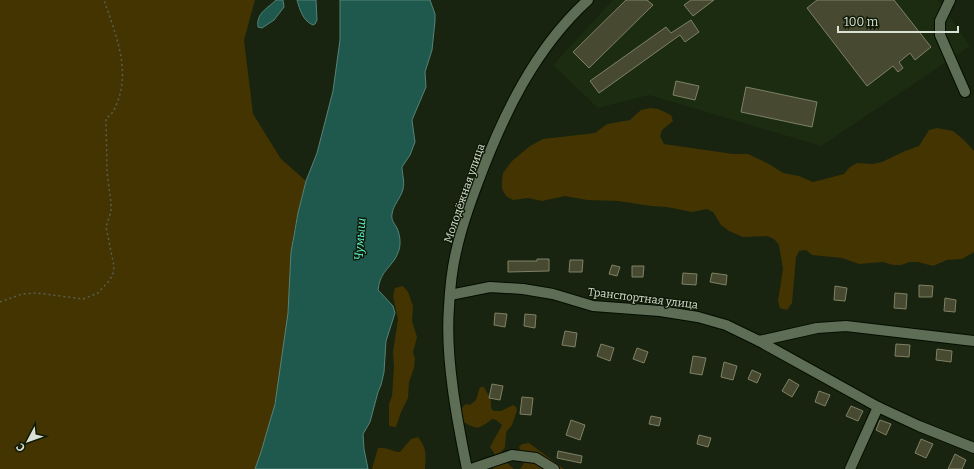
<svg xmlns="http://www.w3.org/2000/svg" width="974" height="469" font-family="Bitter,serif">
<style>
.built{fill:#1c2c11}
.green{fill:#433402}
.water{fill:#1f594d;stroke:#578276}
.building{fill:#474a30;stroke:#7f8165}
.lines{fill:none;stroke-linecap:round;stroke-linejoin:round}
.minor-casing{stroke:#040d00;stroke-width:12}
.path{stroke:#57614f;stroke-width:1.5;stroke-dasharray:2 3;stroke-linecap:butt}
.minor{stroke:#5e6d55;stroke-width:10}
.labels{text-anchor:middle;stroke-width:3;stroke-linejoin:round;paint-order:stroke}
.street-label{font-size:11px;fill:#dae2d5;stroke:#0f1b07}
.water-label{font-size:12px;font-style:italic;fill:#61f9d9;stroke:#0f1b07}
</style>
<rect width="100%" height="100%" fill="#18240f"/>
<polygon class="built" points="613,0 938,0 970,46 821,146 649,95 598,108 553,65"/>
<g class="green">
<path d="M0 0H255L244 40 253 114 281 159 306 181C300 205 293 229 291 253 289 273 290 294 288 314 283 367 274 420 255 469H0Z"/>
<polygon points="650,108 658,109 671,115 673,121 662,130 660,136 664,144 733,154 748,154 769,164 783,173 799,176 813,182 844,174 850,167 857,163 872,164 882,162 905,151 919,146 929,130 937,128 953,131 964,140 974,151 974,252 962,259 947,260 933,266 918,262 910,262 901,265 893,265 883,262 859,264 842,258 812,255 806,250 799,251 796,257 792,303 787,310 780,308 778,301 783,269 779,245 774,239 767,236 743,237 729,231 721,225 713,212 707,209 692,212 667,207 651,206 618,201 587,200 565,196 542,201 528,198 513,200 506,196 502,189 502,181 503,173 512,161 530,146 543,139 595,133 607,124 630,120 641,110"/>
<polygon points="403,286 408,292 413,306 412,321 417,337 413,352 415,359 414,368 409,382 408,398 401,412 396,427 389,426 389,404 392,396 394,367 393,352 398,319 393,296 395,288"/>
<path d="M480 387H484C488 396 492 397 491 408L494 411H501L513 405 516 407 517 410 512 425 507 431 506 434 505 447 500 454V461L507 463 514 469H493L494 453 490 447 502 425 496 420 492 419C478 430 477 430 462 421 460 414 460 408 466 404L470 405 476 400Z"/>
<path d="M418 437C427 449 426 454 425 469H372L378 448C387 447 392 452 400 452L411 439Z"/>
<polygon points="529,443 564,469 520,469 524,463 519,447 522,444"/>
</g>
<g class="water">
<path d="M283 0 284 7 274 20 262 28 258 27C256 13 267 9 276 0Z"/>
<path d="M297 0H316L317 20 315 24 313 25C303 21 300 10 297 0Z"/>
<path d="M340 0H430L435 14V21L432 50 425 72 426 87 412 120 415 142 410 155 402 167C402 173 405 183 403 189 401 198 393 205 392 214 391 220 394 223 397 228 400 235 401 243 399 250 394 267 380 269 378 290L393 306 395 313 386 341 384 372 381 385 378 392 370 422 363 434 364 449 368 469H255L261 452 275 404 288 313 291 252 298 213 306 181 317 153 333 91 340 40Z"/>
</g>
<g class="building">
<polygon points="626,0 647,0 653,5 589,68 573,52"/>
<polygon points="691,0 714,0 693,16 684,5"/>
<polygon points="817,0 894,0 931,47 915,60 910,53 899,62 903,68 898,72 893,66 867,86 807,8"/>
<polygon points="691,20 699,32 685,42 680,35 599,93 590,81 666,27 671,33"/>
<polygon points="676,81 699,86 695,100 673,95"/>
<polygon points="746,87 817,102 812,127 741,112"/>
<polygon points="537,259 549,259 549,271 508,272 508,261 537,261"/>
<polygon points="570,260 583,260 582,272 569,272"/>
<polygon points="612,265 620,267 617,276 609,274"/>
<polygon points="632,266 644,266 643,277 632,277"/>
<polygon points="683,273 697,274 696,285 682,284"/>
<polygon points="712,273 727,275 726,285 710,282"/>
<polygon points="919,285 933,286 932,297 919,297"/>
<polygon points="835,286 847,288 845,301 834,300"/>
<polygon points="895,293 907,294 906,309 894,308"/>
<polygon points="945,298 956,300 955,312 944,311"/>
<polygon points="495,313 507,314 505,327 494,325"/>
<polygon points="525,314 536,315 535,328 524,326"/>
<polygon points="565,331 577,333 575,347 562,345"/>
<polygon points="601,344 614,348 610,361 597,356"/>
<polygon points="896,344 910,345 909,357 895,356"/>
<polygon points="637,348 648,352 644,363 633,359"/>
<polygon points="937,349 952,351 951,362 936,360"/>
<polygon points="693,356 706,358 702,375 690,373"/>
<polygon points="724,362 737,366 733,380 721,377"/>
<polygon points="752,370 761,374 757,383 748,379"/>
<polygon points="789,379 799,385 792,397 782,391"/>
<polygon points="492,384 503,386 500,400 489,398"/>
<polygon points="819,391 830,395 825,406 815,402"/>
<polygon points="522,397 533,398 531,415 520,414"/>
<polygon points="851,406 863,411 858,421 846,416"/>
<polygon points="651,416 661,418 659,426 649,424"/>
<polygon points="571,420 585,425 580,440 566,435"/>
<polygon points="880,420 891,424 886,435 876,430"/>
<polygon points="699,435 711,438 708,447 697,444"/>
<polygon points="921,439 933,444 926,458 915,453"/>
<polygon points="558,451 582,456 581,463 557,458"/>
<polygon points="955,454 966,460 962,469 948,469"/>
</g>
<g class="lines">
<g class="minor-casing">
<g id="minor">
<polyline points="950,0 940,21 940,35 965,92"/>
<polyline points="450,295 490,287 523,289 553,294 593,306 660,311 698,317 726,325 759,341 878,407 919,426 974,448"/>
<polyline points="759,341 817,328 846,326 974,341"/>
<path d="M467 469C457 420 445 357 449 307 450 288 452 267 457 248 462 225 470 203 478 182 503 115 535 48 588 0"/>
<polyline points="471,469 512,455 536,458 554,469"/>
<polyline points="850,469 878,407"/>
</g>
</g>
<path class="path" d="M0 302 22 294 37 293 83 299 98 293 109 281 113 274 114 266 106 227 111 211V203L107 172 106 118C113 114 114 110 117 103 131 69 115 33 104 0"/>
<use href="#minor" class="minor"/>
</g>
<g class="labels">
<g class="street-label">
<text transform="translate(464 193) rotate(-71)" y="4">Молодёжная улица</text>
<text transform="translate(643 298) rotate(7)" y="4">Транспортная улица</text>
</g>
<g class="water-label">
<text transform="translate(360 239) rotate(-86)" y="4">Чумыш</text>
</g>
</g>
<g transform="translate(28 441) rotate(229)" stroke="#0f1b07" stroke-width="3" paint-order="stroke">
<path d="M0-3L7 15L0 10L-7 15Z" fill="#dae2d5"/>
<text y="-6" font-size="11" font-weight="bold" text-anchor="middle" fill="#dae2d5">С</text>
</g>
<path d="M838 26v6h120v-6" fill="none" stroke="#dae2d5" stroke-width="2"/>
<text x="844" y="26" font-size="12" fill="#dae2d5" stroke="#0f1b07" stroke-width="3" paint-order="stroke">100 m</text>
</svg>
